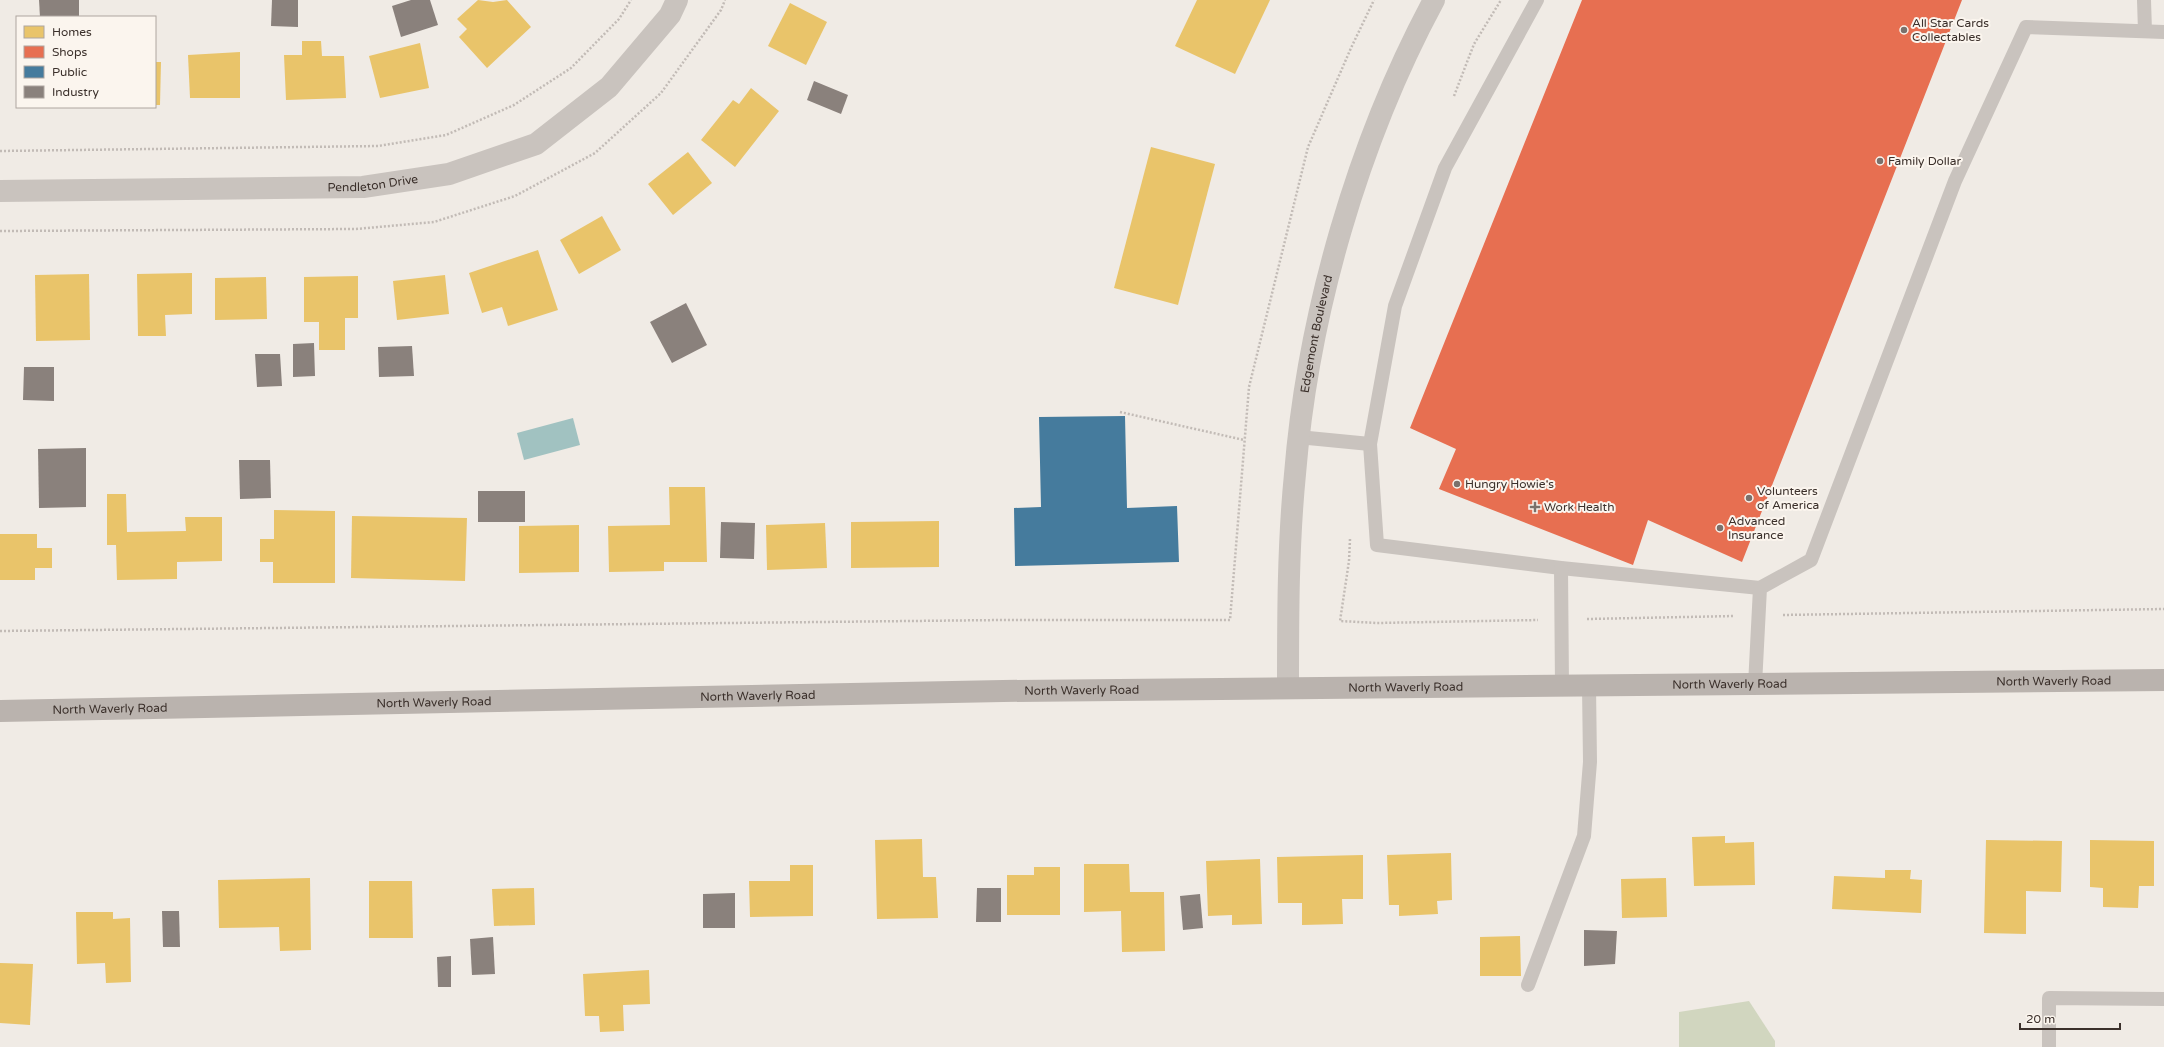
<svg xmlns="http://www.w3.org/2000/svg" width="2164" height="1047" font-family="'Varela Round',sans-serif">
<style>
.green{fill:#d1d6bf}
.water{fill:#a1c2c1}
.homes{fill:#e9c46a}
.shops{fill:#e76f51}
.public{fill:#457b9d}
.industry{fill:#8a817c}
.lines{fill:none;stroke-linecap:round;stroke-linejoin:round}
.path{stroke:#c2bbb6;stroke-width:2.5;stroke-dasharray:2 2;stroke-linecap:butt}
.lane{stroke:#c9c3be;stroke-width:14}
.street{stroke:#c9c3be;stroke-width:22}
.secondary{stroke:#bab3ae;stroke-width:22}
.poi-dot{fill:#7a716c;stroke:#fbf5ee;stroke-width:1.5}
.labels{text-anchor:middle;stroke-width:4;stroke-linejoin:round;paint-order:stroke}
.poi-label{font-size:12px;fill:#3b302b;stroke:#fbf5ee;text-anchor:start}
.street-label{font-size:12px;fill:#3b302b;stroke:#fbf5ee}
</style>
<rect width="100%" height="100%" fill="#f0ebe5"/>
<polygon class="green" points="1749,1001 1775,1041 1775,1047 1679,1047 1679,1012"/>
<polygon class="water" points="573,418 580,445 524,460 517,433"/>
<g class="homes">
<polygon points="478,0 493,2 507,0 531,27 487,68 459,37 467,29 457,19"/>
<polygon points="1197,0 1270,0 1235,74 1175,46"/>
<polygon points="790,3 827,22 806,65 768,46"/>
<polygon points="302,41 321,41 322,56 344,56 346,98 286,100 284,55 302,55"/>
<polygon points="420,43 429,88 380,98 369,56"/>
<polygon points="240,52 240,98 190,98 188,55"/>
<polygon points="155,62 161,62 160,105 155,105"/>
<polygon points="751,88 779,111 735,167 701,140 733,100 739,104"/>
<polygon points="1151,147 1215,164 1178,305 1114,288"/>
<polygon points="688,152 712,183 673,215 648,184"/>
<polygon points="602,216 621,250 579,274 560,240"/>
<polygon points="538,250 558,310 508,326 502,307 482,313 469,273"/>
<polygon points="192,273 192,314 165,315 166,336 138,336 137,274"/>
<polygon points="89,274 90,340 36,341 35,275"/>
<polygon points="445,275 449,314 397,320 393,281"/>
<polygon points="358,276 358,318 345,318 345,350 319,350 319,322 304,322 304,277"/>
<polygon points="266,277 267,319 215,320 215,278"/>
<polygon points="669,487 705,487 707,562 664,562 664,571 609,572 608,526 670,525"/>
<polygon points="107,494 126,494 127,532 186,531 185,517 222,517 222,561 177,562 177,579 117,580 116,545 107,545"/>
<polygon points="274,510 335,511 335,583 273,583 273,562 260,562 260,539 274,539"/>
<polygon points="352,516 467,518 465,581 351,578"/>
<polygon points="939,521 939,567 851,568 851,522"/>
<polygon points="825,523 827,568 767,570 766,525"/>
<polygon points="579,525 579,572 519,573 519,526"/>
<polygon points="0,534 37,534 37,548 52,548 52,568 35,568 35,580 0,580"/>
<polygon points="1725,836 1725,843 1754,842 1755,885 1694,886 1692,837"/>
<polygon points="922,839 923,877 936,877 938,918 877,919 875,840"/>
<polygon points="1986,840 2062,841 2061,892 2026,891 2026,934 1984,933"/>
<polygon points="2090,840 2154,841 2154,886 2139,886 2138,908 2103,907 2103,888 2090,887"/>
<polygon points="1451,853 1452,900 1437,901 1438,914 1399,916 1399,905 1389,905 1387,855"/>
<polygon points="1363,855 1363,899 1342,899 1343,924 1302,925 1302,903 1278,903 1277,857"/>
<polygon points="1260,859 1262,924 1232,925 1232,915 1208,916 1206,861"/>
<polygon points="1084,864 1129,864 1130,892 1164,892 1165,951 1122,952 1121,911 1084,912"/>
<polygon points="790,865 813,865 813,916 750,917 749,881 790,881"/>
<polygon points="1034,867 1060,867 1060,915 1007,915 1007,875 1034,875"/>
<polygon points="1885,870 1911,870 1910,879 1922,880 1921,913 1832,909 1834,876 1885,878"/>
<polygon points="310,878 311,950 280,951 279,927 219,928 218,880"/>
<polygon points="1666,878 1667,917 1622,918 1621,879"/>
<polygon points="369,881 412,881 413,938 369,938"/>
<polygon points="534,888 535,925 494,926 492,889"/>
<polygon points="76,912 113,912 113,919 130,918 131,982 106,983 105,963 77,964"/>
<polygon points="1520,936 1521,976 1480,976 1480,937"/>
<polygon points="0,963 33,964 30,1025 0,1023"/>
<polygon points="649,970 650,1004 623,1005 624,1031 600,1032 599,1016 585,1016 583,974"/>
</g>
<polygon class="shops" points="1582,0 1962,0 1742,562 1648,520 1633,565 1439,489 1456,449 1410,428"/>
<polygon class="public" points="1125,416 1127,508 1177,506 1179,562 1015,566 1014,508 1041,507 1039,417"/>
<g class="industry">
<polygon points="39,0 79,0 79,17 40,17"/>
<polygon points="272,0 298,0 298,27 271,26"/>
<polygon points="411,0 430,0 438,25 401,37 392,6"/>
<polygon points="814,81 848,95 841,114 807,100"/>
<polygon points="686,303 707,345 672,363 650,322"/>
<polygon points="314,343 315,376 293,377 293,344"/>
<polygon points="412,346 414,376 379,377 378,347"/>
<polygon points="255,354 280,354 282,386 257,387"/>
<polygon points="24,367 54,367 54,401 23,400"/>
<polygon points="86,448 86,507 39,508 38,449"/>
<polygon points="239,460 270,460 271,498 240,499"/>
<rect x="478" y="491" width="47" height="31"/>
<polygon points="721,522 755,523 754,559 720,558"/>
<polygon points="977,888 1001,888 1001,922 976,922"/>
<polygon points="735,893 735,928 703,928 703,894"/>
<polygon points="1200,894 1203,928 1183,930 1180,896"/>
<polygon points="162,911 179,911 180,947 163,947"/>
<polygon points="1584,930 1617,931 1615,964 1584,966"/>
<polygon points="493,937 495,974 472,975 470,939"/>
<polygon points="451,956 451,987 438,987 437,957"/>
</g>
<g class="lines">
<g class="path">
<polyline points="1454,96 1474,44 1501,0"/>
<polyline points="0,151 378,146 446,135 514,105 571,68 619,19 631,0"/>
<polyline points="0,231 356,229 434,222 515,196 595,153 661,93 721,10 725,0"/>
<polyline points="1120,412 1244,440"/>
<polyline points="1350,539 1349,561 1340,621 1377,623 1538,620"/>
<polyline points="1783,615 2164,609"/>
<polyline points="1587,619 1734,616"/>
<polyline points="0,631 1002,620 1230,620 1249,387 1308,147 1351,48 1374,0"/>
</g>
<g class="lane">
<polyline points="1537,0 1445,168 1395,306 1370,444 1377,545 1561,568 1760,588"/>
<polyline points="2144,0 2145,31"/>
<polyline points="1298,437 1370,444"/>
<polyline points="1561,568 1562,686"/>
<polyline points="1755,685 1760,588 1811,560 1955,181 2026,27 2164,32"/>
<polyline points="1528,985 1584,836 1590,762 1589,686"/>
<polyline points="2049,1047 2049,998 2164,999"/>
</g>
<g class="street">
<path id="s1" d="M0 191 363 187 449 174 536 144 609 87 670 15 677 0"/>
<path id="s2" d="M1288 688C1288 617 1288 545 1295 474 1308 314 1358 141 1434 0"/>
</g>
<path class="secondary" id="s3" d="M0 711 1003 691 2164 680"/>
</g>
<g class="poi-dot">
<circle cx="1904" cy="30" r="4"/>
<circle cx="1880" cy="161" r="4"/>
<circle cx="1457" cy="484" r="4"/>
<circle cx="1749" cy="498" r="4"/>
<path d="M1533 501h4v4h4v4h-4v4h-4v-4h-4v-4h4z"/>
<circle cx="1720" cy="528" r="4"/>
</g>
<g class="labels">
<g class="poi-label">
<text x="1912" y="27">All Star Cards<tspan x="1912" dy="14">Collectables</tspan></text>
<text x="1888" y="165">Family Dollar</text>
<text x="1465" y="488">Hungry Howie's</text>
<text x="1757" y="495">Volunteers<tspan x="1757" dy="14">of America</tspan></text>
<text x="1544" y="511">Work Health</text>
<text x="1728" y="525">Advanced<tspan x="1728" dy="14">Insurance</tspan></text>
</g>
<g class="street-label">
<text dy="4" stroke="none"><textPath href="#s1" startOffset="373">Pendleton Drive</textPath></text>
<text dy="4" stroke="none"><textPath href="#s2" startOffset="356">Edgemont Boulevard</textPath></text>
<text dy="4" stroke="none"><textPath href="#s3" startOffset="2054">North Waverly Road</textPath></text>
<text dy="4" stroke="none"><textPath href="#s3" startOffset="1730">North Waverly Road</textPath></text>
<text dy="4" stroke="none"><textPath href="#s3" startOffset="1406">North Waverly Road</textPath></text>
<text dy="4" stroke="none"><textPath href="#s3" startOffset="1082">North Waverly Road</textPath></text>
<text dy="4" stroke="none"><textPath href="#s3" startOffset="758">North Waverly Road</textPath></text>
<text dy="4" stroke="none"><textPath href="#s3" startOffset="434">North Waverly Road</textPath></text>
<text dy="4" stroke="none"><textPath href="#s3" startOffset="110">North Waverly Road</textPath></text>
</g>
</g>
<rect x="16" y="16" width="140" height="92" fill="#fbf5ee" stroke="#aea6a0"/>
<rect x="24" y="26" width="20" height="12" fill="#e9c46a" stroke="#aea6a0"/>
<text x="52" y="36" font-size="12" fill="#3b302b">Homes</text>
<rect x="24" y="46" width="20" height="12" fill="#e76f51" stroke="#aea6a0"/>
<text x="52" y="56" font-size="12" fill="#3b302b">Shops</text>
<rect x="24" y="66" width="20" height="12" fill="#457b9d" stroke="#aea6a0"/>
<text x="52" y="76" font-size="12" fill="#3b302b">Public</text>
<rect x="24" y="86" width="20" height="12" fill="#8a817c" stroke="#aea6a0"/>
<text x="52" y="96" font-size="12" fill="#3b302b">Industry</text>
<path d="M2020 1023v6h100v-6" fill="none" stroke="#3b302b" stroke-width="2"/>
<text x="2026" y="1023" font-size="12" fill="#3b302b" stroke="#fbf5ee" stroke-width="3" paint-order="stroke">20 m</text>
</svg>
